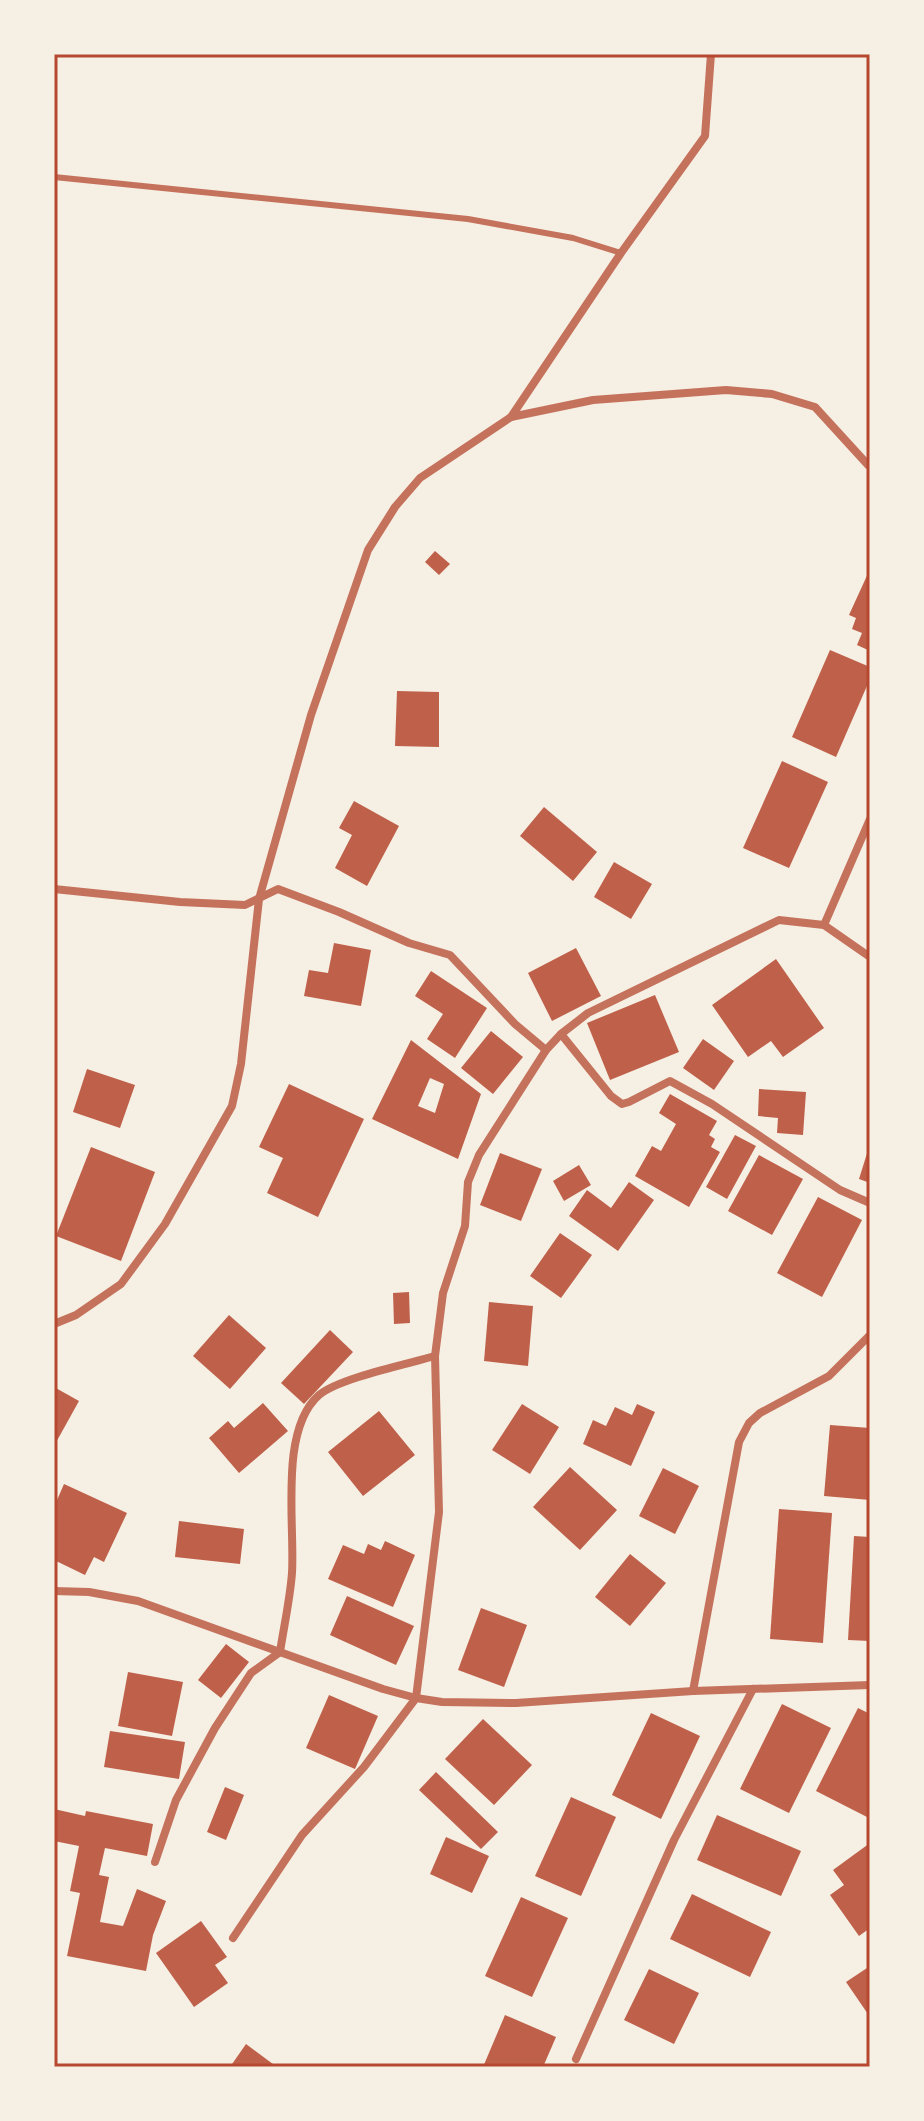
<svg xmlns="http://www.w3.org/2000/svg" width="924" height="2121" font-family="'Times New Roman',serif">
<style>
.building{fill:#bf614a;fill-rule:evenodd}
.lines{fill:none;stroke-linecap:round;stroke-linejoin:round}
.service{stroke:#c5725c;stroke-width:6}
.minor{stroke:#c5725c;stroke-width:8}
.neatline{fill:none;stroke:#b5482f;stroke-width:3}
</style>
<rect width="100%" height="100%" fill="#f6efe4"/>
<g class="building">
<polygon points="435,551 450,564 439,575 425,562"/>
<polygon points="870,569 870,651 857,645 862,633 852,629 856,618 849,615"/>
<polygon points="830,650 870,667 870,679 836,757 792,737"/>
<polygon points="397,691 439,692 439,747 395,746"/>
<polygon points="782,761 828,782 789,868 743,848"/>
<polygon points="354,801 399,826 367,886 335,868 352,835 339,828"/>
<polygon points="544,807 597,852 573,881 520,836"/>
<polygon points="614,862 652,884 631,919 594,897"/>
<polygon points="334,943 371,950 361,1006 304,996 309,970 328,973"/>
<polygon points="576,948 601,996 552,1021 528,973"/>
<polygon points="776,959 824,1028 783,1057 771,1041 748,1057 712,1005"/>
<polygon points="431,971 487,1008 455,1058 427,1039 443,1014 415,996"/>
<polygon points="655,995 679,1052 610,1080 587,1023"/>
<polygon points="491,1031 523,1057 493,1094 461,1068"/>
<polygon points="703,1039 734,1061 714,1090 683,1068"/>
<path d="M411 1040 481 1094 458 1159 372 1119ZM430 1078 444 1084 435 1113 418 1106Z"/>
<polygon points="87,1069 135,1085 120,1128 73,1112"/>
<polygon points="289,1084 364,1119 318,1217 267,1193 283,1158 259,1147"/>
<polygon points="759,1089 806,1092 803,1135 777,1133 778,1118 758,1116"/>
<polygon points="670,1094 717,1121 709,1135 715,1139 711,1147 720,1152 689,1207 635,1176 652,1146 661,1151 676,1124 659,1113"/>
<polygon points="735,1135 756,1146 727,1199 706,1187"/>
<polygon points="91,1147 155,1172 121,1261 56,1236"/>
<polygon points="869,1147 870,1147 870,1183 859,1179"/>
<polygon points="500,1153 542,1169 521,1221 480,1205"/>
<polygon points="759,1155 803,1179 772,1235 728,1211"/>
<polygon points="579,1165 591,1185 564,1201 553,1181"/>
<polygon points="629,1182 654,1200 618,1251 569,1216 587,1190 611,1208"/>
<polygon points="818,1197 862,1220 822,1297 777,1273"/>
<polygon points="560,1233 592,1255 561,1298 530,1276"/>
<polygon points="409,1292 410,1323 394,1324 393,1293"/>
<polygon points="489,1302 533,1306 528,1366 484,1361"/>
<polygon points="229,1315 266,1348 230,1389 193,1356"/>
<polygon points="330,1330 353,1352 304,1404 281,1383"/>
<polygon points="54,1387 79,1401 54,1446"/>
<polygon points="263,1403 288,1431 239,1473 209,1438 228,1421 234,1428"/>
<polygon points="522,1404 559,1427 530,1474 492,1450"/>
<polygon points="637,1404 655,1412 631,1466 583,1444 593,1420 606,1426 615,1407 632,1415"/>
<polygon points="379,1411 415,1455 363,1496 328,1452"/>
<polygon points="830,1425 870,1428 870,1500 824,1496"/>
<polygon points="570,1467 617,1510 580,1550 533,1507"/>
<polygon points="663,1468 699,1486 675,1534 639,1516"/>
<polygon points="64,1484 127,1513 104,1562 94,1557 85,1575 54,1560 54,1507"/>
<polygon points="779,1509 832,1513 823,1643 770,1639"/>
<polygon points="179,1521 244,1529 240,1564 175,1557"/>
<polygon points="854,1536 870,1537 870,1641 848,1640"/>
<polygon points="385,1541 415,1555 393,1607 328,1579 343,1545 364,1554 368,1544 381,1550"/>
<polygon points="630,1554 666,1583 630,1626 595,1597"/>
<polygon points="347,1596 414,1626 396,1665 330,1635"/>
<polygon points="481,1608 527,1625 504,1687 458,1670"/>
<polygon points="226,1644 249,1662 221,1698 198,1680"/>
<polygon points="128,1672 183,1682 172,1736 118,1726"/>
<polygon points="329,1695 378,1716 355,1769 306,1748"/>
<polygon points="782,1704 831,1728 789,1813 740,1789"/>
<polygon points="858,1708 870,1714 870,1810 867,1817 816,1791"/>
<polygon points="651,1713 700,1736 661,1819 612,1795"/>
<polygon points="483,1719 532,1765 494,1805 445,1759"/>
<polygon points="110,1731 185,1742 179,1779 104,1767"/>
<polygon points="436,1772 498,1832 481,1849 419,1790"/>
<polygon points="225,1787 244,1795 226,1840 207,1832"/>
<polygon points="571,1797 616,1817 581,1896 535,1876"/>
<polygon points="54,1809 85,1816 86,1811 153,1824 147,1856 105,1848 99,1875 109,1877 100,1922 123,1926 137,1889 166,1901 153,1935 146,1971 67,1956 80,1893 70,1891 79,1846 54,1841"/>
<polygon points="717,1815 801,1851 781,1896 697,1860"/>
<polygon points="446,1837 489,1856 472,1893 430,1874"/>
<polygon points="870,1843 870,1928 859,1936 830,1895 844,1885 833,1870"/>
<polygon points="692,1894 771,1932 750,1977 670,1939"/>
<polygon points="521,1897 568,1918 532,1997 485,1976"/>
<polygon points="201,1921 227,1957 215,1965 228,1983 194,2007 156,1953"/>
<polygon points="870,1966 870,2017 846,1982"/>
<polygon points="649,1969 699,1993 674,2044 624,2020"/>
<polygon points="505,2015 556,2037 543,2067 483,2067"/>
<polygon points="246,2044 277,2067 230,2067"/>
</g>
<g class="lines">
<polyline class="service" points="54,177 468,219 573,238 621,253"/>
<g class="minor">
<polyline points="511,417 621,253 705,136 711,54"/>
<polyline points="54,889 180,902 245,905 278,889 339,912 409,943 450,955 515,1024 546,1050"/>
<polyline points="824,925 870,819"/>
<polyline points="561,1034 611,1096 622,1104 629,1102 670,1081 712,1104 840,1190 870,1203"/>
<polyline points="54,1324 76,1315 121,1284 165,1224 232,1106 241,1064 259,899 311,715 368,550 395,507 420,478 511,417 593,400 726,390 772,394 815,407 868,465"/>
<polyline points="54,1591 89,1592 138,1601 383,1689 416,1698 442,1702 516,1703 693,1691 870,1685"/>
<polyline points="693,1691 739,1442 749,1423 760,1413 829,1376 870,1335"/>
<path d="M155 1862 176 1800 215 1728 251 1673 280 1652C284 1626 290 1599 292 1573 295 1523 279 1430 319 1395 339 1378 408 1364 435 1356"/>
<polyline points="233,1938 302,1835 364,1767 416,1698 439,1512 435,1356 443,1293 465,1226 468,1182 479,1155 546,1050 561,1034 588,1013 779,920 824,925 870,957"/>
<polyline points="576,2059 674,1840 753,1689"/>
</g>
</g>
<rect width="924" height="2121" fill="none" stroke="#f6efe4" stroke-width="112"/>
<rect x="56" y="56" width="812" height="2009" class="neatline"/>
</svg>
